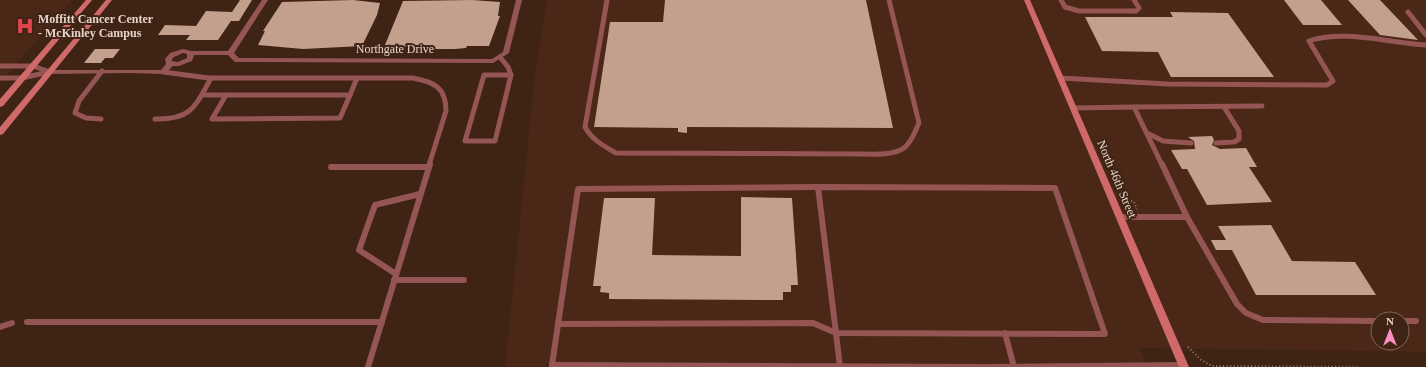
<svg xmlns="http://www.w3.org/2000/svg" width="1426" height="367" font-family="'Times New Roman',serif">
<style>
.built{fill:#4a2716;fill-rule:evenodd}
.building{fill:#c39f8e}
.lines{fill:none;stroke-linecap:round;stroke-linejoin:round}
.path{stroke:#998277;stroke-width:2;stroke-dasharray:1 2.5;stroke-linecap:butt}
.lane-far1{stroke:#955554;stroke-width:5}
.lane{stroke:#955554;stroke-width:6}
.street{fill:#955554;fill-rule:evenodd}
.secondary{fill:#d06a6a;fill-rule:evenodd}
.labels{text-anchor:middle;stroke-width:4;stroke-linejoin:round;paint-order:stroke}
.poi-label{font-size:12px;font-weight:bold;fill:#e6d3ca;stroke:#3f2315;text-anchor:start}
.street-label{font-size:12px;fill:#e6d3ca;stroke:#3f2315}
</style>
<rect width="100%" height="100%" fill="#3f2315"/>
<g class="built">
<polygon points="0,0 72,0 0,83"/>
<path d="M547 0H1426V352L1140 348 1147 367H505L535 74ZM1378 319H1402V343H1378Z"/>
</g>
<g class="building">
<polygon points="240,0 252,0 239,21 231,21 218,40 186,40 190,35 158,35 165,25 196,26 206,11 232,12"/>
<polygon points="353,0 380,3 377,15 362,46 303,49 258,45 265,31 263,31 282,2"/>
<polygon points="472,0 500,2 498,16 500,16 489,46 467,46 466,48 455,49 430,49 385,45 403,1"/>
<polygon points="665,0 866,0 893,128 687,127 687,133 678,132 678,128 594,127 610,22 663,22"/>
<polygon points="1284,0 1321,0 1342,25 1303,25"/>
<polygon points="1348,0 1380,0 1418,40 1380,35"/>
<polygon points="1170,12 1228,13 1274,77 1171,77 1158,52 1102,51 1085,17 1173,17"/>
<polygon points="95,49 120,49 113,58 105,58 101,63 84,63"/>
<polygon points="1212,136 1214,140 1212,145 1220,149 1246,148 1257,167 1249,167 1272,202 1207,205 1187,169 1182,169 1171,150 1195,149 1194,141 1188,137"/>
<polygon points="741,197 792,198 798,285 791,285 791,292 783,292 783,300 609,299 609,293 600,292 601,286 593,286 604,198 655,198 652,255 741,256"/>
<polygon points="1271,225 1292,261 1355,262 1376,295 1256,295 1232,250 1216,250 1211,240 1226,240 1218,226"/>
</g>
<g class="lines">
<g class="path">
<polyline points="1122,195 1134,202 1137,209"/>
<polyline points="1188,347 1200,359 1212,366 1359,367"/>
</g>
<g class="lane-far1">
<path d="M607 0 585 127C592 140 604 146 616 153L857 154C870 154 893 156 904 148 912 142 915 131 919 123L889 0"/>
<polyline points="1061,0 1065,7 1079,11 1136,11 1139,8 1134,0"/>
<polyline points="1408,12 1426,35"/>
<polyline points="500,57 508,67 511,75"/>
<polyline points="0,66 33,66 50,72"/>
<path d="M163 72 209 78H413C434 82 446 87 446 111L429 165"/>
<polygon points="484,75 511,75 495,141 465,141"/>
<polyline points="0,78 22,78 49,72"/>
<path d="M1060 78 1168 84 1327 85 1333 81 1309 41C1343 29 1390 43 1426 45"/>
<polyline points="202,95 350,95 357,78"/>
<polyline points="226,95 212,119 340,118 350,95"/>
<polyline points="1134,107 1262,106"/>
<polyline points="1073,108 1134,107 1162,165"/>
<polyline points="101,119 86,118 75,113 79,101 102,71"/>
<path d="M155 119C191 120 195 107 211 78"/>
<polyline points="1147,133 1163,141 1191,143"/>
<polyline points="1216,143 1234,142 1239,139 1239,131 1224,107"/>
</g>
<g class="lane">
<polyline points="331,167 429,167"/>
<polygon points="818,187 1055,188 1105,334 836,333"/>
<polyline points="1120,217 1187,217 1162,164"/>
<polyline points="1187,217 1237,304 1246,313 1263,320 1378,321"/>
<polyline points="396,274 359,250 375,205 420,194"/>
<polyline points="394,280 464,280"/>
<polyline points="1402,321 1416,321"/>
<polyline points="27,322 382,322"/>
<polyline points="558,324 813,323 836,333"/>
<polyline points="0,327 12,323"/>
<polyline points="836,333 840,367"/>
<polyline points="1005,333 1014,367"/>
<polyline points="552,365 578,189 818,187"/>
<polyline points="368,367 430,164"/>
<polyline points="552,367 552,365 984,367 1183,365"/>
</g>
<path class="street" d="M262 0H268L234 53 239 58 492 59 503 52 516 0H522L509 53 493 63 237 62H235L228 55H194L192 61 179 66H173L165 74H163L130 73 50 74 46 72 50 70H161L166 64 165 59 170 53 183 49 191 51H228ZM183 53 187 54V58L178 62 172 61V59L174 57Z"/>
<g class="secondary">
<polygon points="86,0 92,0 3,106 0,107 0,99"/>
<polygon points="106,0 112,0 3,134 0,135 0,127"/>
<polygon points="1024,0 1030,0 1189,367 1179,367"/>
</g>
</g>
<defs>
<g id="hospital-bare" transform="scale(1.38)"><path d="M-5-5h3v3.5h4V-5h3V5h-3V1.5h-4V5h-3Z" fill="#e0444e" stroke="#3f2315" stroke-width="2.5" paint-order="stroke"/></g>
</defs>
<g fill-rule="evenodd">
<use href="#hospital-bare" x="25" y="26"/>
</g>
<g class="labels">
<g class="poi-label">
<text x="38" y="23">Moffitt Cancer Center<tspan x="38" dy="14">- McKinley Campus</tspan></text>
</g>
<g class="street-label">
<text x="395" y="53">Northgate Drive</text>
<text transform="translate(1117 179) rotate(67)" y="4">North 46th Street</text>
</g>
</g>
<g transform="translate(1390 331)"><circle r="19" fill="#3f2315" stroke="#82695d"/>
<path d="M0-3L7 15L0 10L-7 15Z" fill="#fb8fc5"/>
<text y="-6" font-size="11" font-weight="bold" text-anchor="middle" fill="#e6d3ca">N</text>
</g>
</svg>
